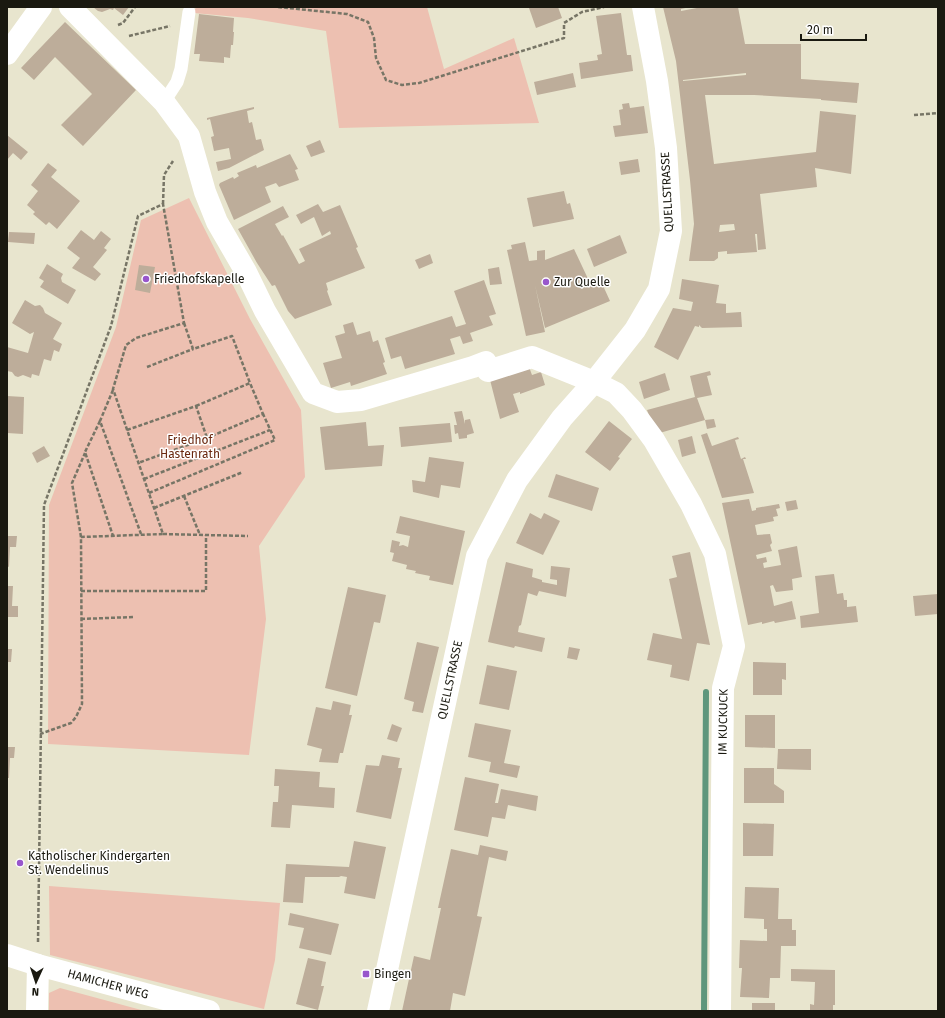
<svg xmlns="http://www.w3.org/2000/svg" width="945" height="1018" font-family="'Fira Sans',sans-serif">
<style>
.green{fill:#edc0b1}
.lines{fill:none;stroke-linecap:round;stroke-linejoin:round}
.stream{stroke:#5f967c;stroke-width:6}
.building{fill:#bdad9a;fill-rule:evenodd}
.path{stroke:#777566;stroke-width:2.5;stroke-dasharray:4 2;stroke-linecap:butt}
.service{stroke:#fff;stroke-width:13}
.minor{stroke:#fff;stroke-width:22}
.secondary{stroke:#fff;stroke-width:22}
.poi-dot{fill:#9856cc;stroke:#fff;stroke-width:1.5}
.labels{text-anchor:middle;stroke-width:3;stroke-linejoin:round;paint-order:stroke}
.street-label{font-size:12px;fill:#1a1910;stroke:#fff}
.poi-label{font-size:12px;fill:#1a1910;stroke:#fff;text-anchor:start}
.park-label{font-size:12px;fill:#6a280f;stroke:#fff}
</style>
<rect width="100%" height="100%" fill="#e8e5ce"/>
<g class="green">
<polygon points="196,7 427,7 444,69 514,38 539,123 339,128 326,31 248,18 194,13"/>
<polygon points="189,198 250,319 301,410 305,477 259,546 266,619 249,755 48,744 49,505 116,327 141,220"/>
<polygon points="49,886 280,903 275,960 264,1009 50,955"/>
<polygon points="60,988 145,1011 49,1011 49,993"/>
</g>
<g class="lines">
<polyline class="stream" points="704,1011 706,692"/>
</g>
<g class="building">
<polygon points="93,7 129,7 123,15 114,8 113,10 110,9 102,12 98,11"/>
<polygon points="531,7 558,7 562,18 536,28 529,8"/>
<path d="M663 7H690L681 9V11L702 7H738L745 44H801V79L859 83 857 103 821 100V99L754 95H705L714 164 816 152 820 111 856 115 851 174 815 168 817 187 760 194 766 249 758 250 757 234H755L757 252 727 254V251L718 252V258L714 261H689L694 224 690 180 676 61ZM746 73V75L683 81V80ZM734 224 735 230 719 232 720 225Z"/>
<polygon points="621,13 627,55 631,55 633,71 581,79 579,63 598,60 597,55 602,54 596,16"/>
<polygon points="199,14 234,18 233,32 234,32 233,45 231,45 230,58 224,57 224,63 199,61 200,54 194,54"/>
<polygon points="65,22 136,90 83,146 61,125 92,94 55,57 34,80 21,68"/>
<polygon points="573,73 576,87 537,95 534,82"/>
<polygon points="629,103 630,108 644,106 648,133 615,137 613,126 621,125 619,110 623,109 622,104"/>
<polygon points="254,107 254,109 247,111 249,123 252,122 256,140 261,139 264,150 229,168 218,171 216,162 231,159 229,148 214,151 211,137 214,136 210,119 207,120 207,118"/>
<polygon points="7,135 28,152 21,160 13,153 7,160"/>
<polygon points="320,140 325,152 311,157 306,146"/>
<polygon points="290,154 298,169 295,170 299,180 279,187 276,183 265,187 271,202 234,220 219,185 220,183 233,177 234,179 239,176 237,173 256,165 257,168"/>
<polygon points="638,159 640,172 621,175 619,162"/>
<polygon points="48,163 57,170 51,177 80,201 57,229 49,222 46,225 33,214 35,212 27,205 38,191 31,185"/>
<polygon points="564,191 567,204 570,203 574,219 533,227 527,198"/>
<polygon points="318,204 323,212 340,205 358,247 356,248 365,268 326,283 328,290 327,291 332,305 295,319 288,311 275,285 272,286 257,263 238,229 283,206 289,217 275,224 282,236 283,235 299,264 305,261 299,249 331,234 330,231 322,236 314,217 301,224 296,215"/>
<polygon points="81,230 94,240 101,231 111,239 104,248 107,250 93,267 101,274 95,281 72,268 80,258 67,248"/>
<polygon points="9,232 35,233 34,244 8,242"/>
<polygon points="620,235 627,253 594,267 587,249"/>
<polygon points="525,242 529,261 537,260 537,251 545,250 545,260 574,249 590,283 600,279 610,301 545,328 535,285 545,332 526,336 507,250 512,249 511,245"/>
<polygon points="430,254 433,263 419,269 415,260"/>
<polygon points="47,264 63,274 61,278 62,282 76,290 68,304 40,287 44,281 39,278"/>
<polygon points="139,265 155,267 150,293 135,290"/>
<polygon points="499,267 502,284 490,285 488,269"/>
<polygon points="682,279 719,285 716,303 726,304 726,313 741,312 742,327 702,328 699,325 699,327 695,326 678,360 654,347 673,308 691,311 693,302 679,299"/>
<polygon points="484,280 496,314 489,316 493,325 470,333 473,341 463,344 460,336 450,339 455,354 405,369 401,356 391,359 385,338 452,316 456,327 466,324 454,291"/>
<polygon points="25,300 35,306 40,305 43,308 45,313 62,323 53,339 62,344 59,352 54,350 51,361 44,359 39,376 32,374 31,378 23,375 18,377 15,376 12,372 7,371 7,347 28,353 34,332 30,334 12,323"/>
<polygon points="353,322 357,335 370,331 373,342 378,340 385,362 383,363 387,374 351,386 350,382 331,388 323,363 342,358 335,336 345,333 343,325"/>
<polygon points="528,364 532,375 541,372 545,385 520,394 520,392 513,394 519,412 500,419 489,376"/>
<polygon points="710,371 711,375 707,376 712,395 697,398 705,420 656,434 647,410 695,397 690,376"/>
<polygon points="665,373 670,390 644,399 639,382"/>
<polygon points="7,396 24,397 23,434 7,433"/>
<polygon points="462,411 465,424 465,420 470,419 474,433 467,435 467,438 459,439 458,433 455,434 454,425 457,425 454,412"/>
<polygon points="714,419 716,427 707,429 705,420"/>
<polygon points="609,421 632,439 618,457 620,458 610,471 585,452"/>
<polygon points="366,422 368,446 384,445 382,466 325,470 320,427"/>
<polygon points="450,423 452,442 401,447 399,427"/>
<polygon points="707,433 712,446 738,437 739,439 735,440 741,459 745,457 746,459 743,459 754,493 722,498 701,435"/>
<polygon points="692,436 696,453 682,457 678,440"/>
<polygon points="44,446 50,456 37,463 32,453"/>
<polygon points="429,457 464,462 460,488 441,485 439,498 413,492 412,480 425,482"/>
<polygon points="556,474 599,488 592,511 548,497"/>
<polygon points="749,499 752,511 756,510 756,508 779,504 780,508 776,509 778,516 773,517 774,521 755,525 757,535 770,534 772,543 770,545 772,551 756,555 757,559 766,557 767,562 763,563 764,568 781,565 778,550 797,546 802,577 792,579 793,590 776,592 773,585 770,586 774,606 792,601 796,619 775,623 774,621 762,624 762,622 748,625 722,503"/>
<polygon points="796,500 798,509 787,511 785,502"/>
<polygon points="530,513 541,519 544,513 560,521 543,555 516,543"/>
<polygon points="400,516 465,531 453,585 429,580 430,576 415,573 416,571 406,569 407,565 392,561 394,553 390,552 392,540 400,542 399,546 403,545 408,547 410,536 396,533"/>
<polygon points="7,536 17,536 16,547 10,547 9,567 7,566"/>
<polygon points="690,552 710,645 697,643 689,681 670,677 672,665 647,660 653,633 682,639 669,579 677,577 672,556"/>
<polygon points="506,562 533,569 532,577 542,580 542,582 557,585 557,580 550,579 551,566 570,568 566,597 539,591 537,596 528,593 521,625 519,626 518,632 545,638 542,652 515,646 514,648 488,642"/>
<polygon points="834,574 837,594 843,593 844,600 847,600 847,607 856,606 858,622 801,628 800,616 819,613 815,576"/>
<polygon points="7,586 13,586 12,606 18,606 18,617 7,617"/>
<polygon points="348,587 386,595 380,623 374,622 357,696 325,688"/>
<polygon points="938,594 938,614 915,616 913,596"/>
<polygon points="417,642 439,647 423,713 412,711 414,702 404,699"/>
<polygon points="569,647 580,649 577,660 567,658"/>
<polygon points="7,649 12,649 11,662 7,662"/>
<polygon points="753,662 786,663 786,680 782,679 782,695 753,695"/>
<polygon points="487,665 517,671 509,710 479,704"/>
<polygon points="333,701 351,705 349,715 352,715 343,753 340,753 338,763 319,762 322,749 307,745 316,707 331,710"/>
<polygon points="745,715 775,715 775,748 745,747"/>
<polygon points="475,723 511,730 504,763 520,766 517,778 489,772 491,762 468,757"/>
<polygon points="392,724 402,728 397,742 387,739"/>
<polygon points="7,736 8,736 8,747 15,747 14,758 10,758 9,778 7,778"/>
<polygon points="778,749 811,749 811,770 777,769"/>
<polygon points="382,755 400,758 398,768 402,768 391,819 356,812 366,765 379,766"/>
<polygon points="744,768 774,768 774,784 784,791 784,803 744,803"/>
<polygon points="275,769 320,772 319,787 335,788 334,808 292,805 290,828 271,827 273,802 278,802 279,786 274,786"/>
<polygon points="465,777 499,784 495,803 498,803 501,789 538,796 536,811 508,805 505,819 492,817 488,837 454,830"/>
<polygon points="743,823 774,824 773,856 743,856"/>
<polygon points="354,841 386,847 375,899 344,893 347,877 341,876 339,877 305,877 303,903 283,902 286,864 349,867"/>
<polygon points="480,845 508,851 506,861 489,857 477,916 482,917 465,996 453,993 450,1011 402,1011 414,956 430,960 441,908 438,908 451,849 478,855"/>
<polygon points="745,887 779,888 778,919 792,919 792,930 796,930 796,946 781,946 780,978 770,978 769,998 740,997 742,968 739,968 740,940 767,941 767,929 764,929 764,919 744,918"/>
<polygon points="290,913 339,924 331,955 299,948 304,928 288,925"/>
<polygon points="308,958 326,962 321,986 324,986 318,1010 296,1004"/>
<polygon points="791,969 835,970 835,1005 833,1005 833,1011 810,1011 810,1004 814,1005 815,982 791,981"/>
<rect x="752" y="1003" width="23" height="8"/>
</g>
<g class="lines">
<g class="path">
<polyline points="278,7 347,14 368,22 374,38 376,58 386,80 402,85 419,83 564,38 564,23 582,12 604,7"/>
<polyline points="118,25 123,23 135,7"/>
<polyline points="129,36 170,26"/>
<polyline points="914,115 938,113"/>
<polyline points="163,204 164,175 173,161"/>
<polyline points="184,323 193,349 232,336 250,383"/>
<polyline points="147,367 193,349"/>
<polyline points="113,390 100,421 141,534"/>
<polyline points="196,406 250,383 263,414 207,438"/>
<polyline points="100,421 85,452 113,536"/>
<polyline points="127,430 196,406 207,438 138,463"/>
<polyline points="144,479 270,430"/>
<polyline points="149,493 275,440 263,414"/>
<polyline points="184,496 200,535"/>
<polyline points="154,508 243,472"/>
<polyline points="163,534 248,536"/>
<polyline points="81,537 72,483 85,453"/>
<polyline points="81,591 206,591 206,535"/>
<polyline points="81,619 133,617"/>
<polyline points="38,942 44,505 111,326 138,216 163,204 184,323 136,338 126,345 113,389 163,534 81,537 82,704 76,717 71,723 40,734"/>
</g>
<polyline class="service" points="164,102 177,82 181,69 189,12"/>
<g class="minor">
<polyline points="70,7 164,102 189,136 205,192 217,222 246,272 265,311 313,393 337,402 361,400 473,367 486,362 488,371 532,357 594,382 616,393 632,410 654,440 691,504 715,554 734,646 723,688 720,1011"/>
<polyline points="7,54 41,7"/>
<polyline points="7,955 38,965 209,1011"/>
<polyline points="37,1011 38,965"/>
</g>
<polyline class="secondary" points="378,1011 477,556 517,480 562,418 594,382 635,330 659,289 671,231 666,148 657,81 643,7"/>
</g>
<g class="poi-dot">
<circle cx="146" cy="279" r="4"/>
<circle cx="546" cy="282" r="4"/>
<circle cx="20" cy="863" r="4"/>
<rect x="362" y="970" width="8" height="8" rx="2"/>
</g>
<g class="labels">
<g class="street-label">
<text transform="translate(667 192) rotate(-93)" y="4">QUELLSTRASSE</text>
<text transform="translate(450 680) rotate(-78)" y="4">QUELLSTRASSE</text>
<text transform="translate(723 722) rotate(-89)" y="4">IM KUCKUCK</text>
<text transform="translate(108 984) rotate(15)" y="4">HAMICHER WEG</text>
</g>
<g class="poi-label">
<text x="154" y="283">Friedhofskapelle</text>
<text x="554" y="286">Zur Quelle</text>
<text x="28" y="860">Katholischer Kindergarten<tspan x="28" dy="14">St. Wendelinus</tspan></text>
<text x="374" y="978">Bingen</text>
</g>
<g class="park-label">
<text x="190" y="444">Friedhof<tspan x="190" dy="14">Hastenrath</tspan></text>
</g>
</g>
<rect width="945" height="1018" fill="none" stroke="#1a1910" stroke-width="16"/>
<g transform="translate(36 982) rotate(183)" stroke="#ffffff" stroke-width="3" paint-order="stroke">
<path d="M0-3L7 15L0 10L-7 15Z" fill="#1a1910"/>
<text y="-6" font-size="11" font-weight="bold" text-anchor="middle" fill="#1a1910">N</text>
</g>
<path d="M801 34v6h65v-6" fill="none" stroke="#1a1910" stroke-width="2"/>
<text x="807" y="34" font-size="12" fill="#1a1910" stroke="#ffffff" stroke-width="3" paint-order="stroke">20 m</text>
</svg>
